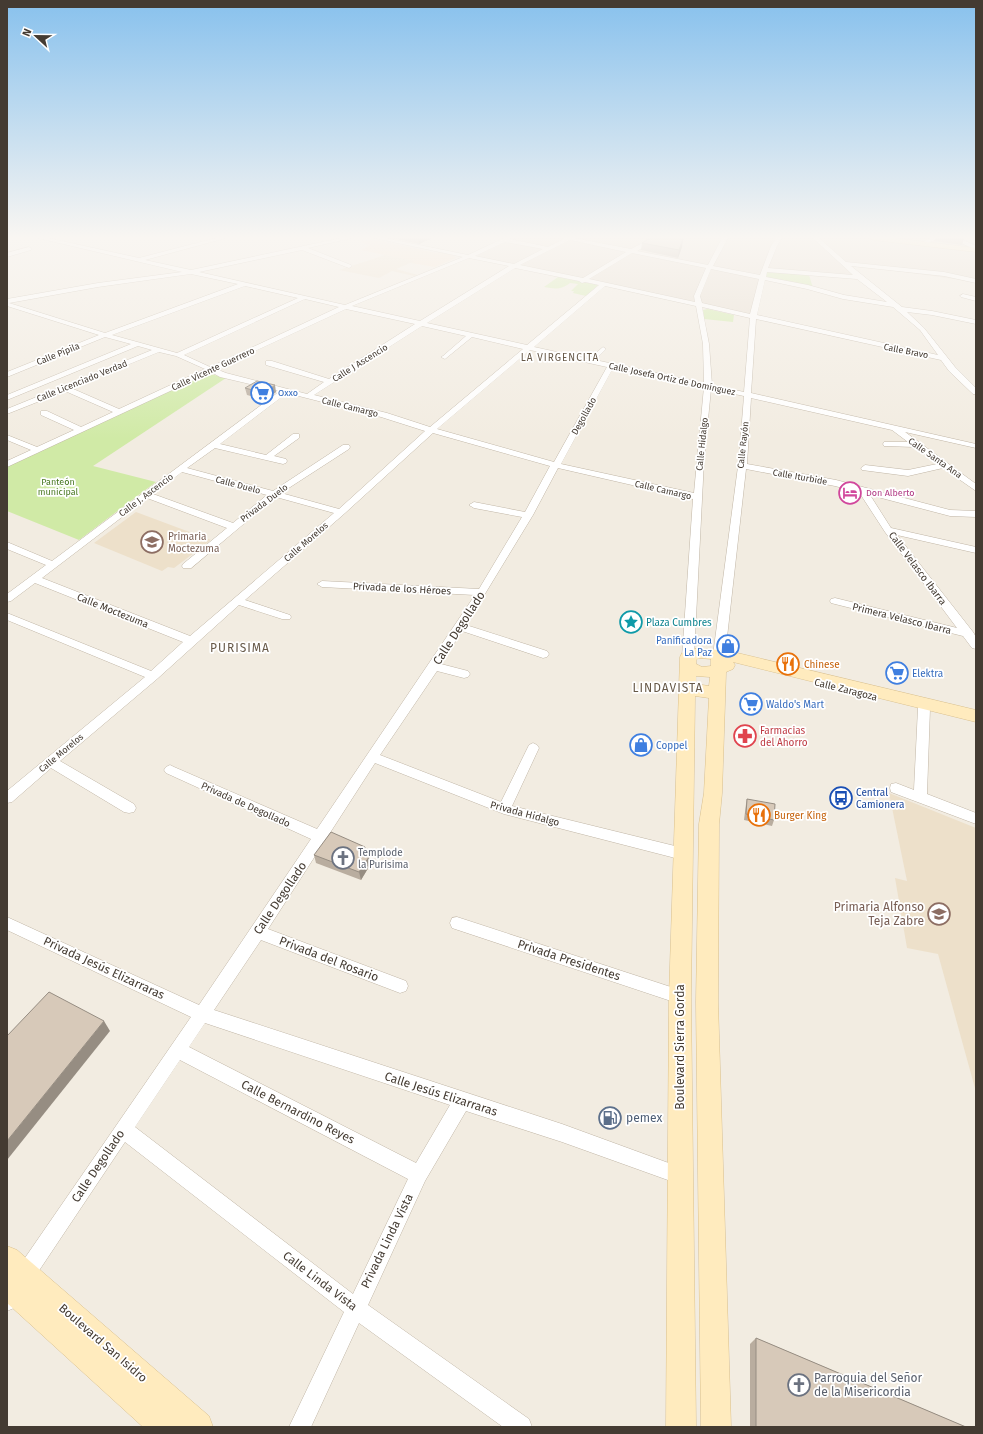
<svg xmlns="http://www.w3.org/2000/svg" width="983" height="1434" font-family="'Fira Sans',sans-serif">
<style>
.residential{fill:#e7ddcf}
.commercial{fill:#f7e1ca}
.education{fill:#ede0ca}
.green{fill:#d0eaa6}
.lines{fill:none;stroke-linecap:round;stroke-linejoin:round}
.street-casing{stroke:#c1b6a6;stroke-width:1}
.secondary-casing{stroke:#d9c08f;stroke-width:1}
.street{fill:#fff;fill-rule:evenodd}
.secondary{fill:#ffebbe;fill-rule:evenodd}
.wall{fill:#b9ad9f}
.shaded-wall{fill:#968d82}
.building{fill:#d7c9b9;stroke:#968d82}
.labels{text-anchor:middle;stroke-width:3.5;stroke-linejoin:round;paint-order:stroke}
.far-street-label{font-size:9px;fill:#443b32;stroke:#fff}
.far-shop-label{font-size:9px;fill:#366cbe;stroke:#fff;text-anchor:start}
.far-park-label{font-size:9px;fill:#497822;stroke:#fff}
.far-hotel-label{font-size:9px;fill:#b23c85;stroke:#fff;text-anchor:start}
.far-quarter-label{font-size:10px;letter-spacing:1px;fill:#675948;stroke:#fff}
.education-label{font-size:10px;fill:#785e54;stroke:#fff;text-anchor:start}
.street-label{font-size:10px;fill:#443b32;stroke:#fff}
.culture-label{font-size:10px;fill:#0d838f;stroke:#fff;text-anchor:start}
.shop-label{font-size:10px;fill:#366cbe;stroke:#fff;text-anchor:start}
.food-label{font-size:10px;fill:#c56008;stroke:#fff;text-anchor:start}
.health-label{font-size:10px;fill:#be3a42;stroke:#fff;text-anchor:start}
.transit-label{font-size:10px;fill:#164399;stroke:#fff;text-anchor:start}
.worship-label{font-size:10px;fill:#5b616d;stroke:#fff;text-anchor:start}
.near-street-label{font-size:12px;fill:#443b32;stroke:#fff}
.quarter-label{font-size:12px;letter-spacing:1px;fill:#675948;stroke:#fff}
.near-education-label{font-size:12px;fill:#785e54;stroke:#fff;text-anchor:end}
.near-service-label{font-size:12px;fill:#4e5e75;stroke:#fff;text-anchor:start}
.near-worship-label{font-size:12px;fill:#5b616d;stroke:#fff;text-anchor:start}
</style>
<rect width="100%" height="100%" fill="#f2ece1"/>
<polygon class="residential" points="504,238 963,238 976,245 976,282 845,264 858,276 767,270 753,317 469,255"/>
<polygon class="commercial" points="372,239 436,253 439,252 451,254 456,258 435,267 411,263 414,261 361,250 370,245 360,242"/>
<g class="education">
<polygon points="385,255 415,261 396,269 418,275 414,276 392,271 379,278 339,270"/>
<polygon points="136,512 211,540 174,568 168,567 162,571 94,543"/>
<polygon points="889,793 976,828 976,1092 938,954 907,948 895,878 907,881"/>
</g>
<g class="green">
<polygon points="767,271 809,275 813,288 763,278"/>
<path d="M558 277 598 285 586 296 573 293 574 291H571L578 284 570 283C561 290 555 289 544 287Z"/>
<polygon points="708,309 734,315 733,322 704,319 703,310"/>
<polygon points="207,373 226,378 93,466 156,482 79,540 7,511 7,467"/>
</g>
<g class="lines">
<g class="street-casing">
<g id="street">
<path d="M38 238H48L139 258 216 238H226L145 260 191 270 341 238H352L308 248 351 265 352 266 349 268 302 250 199 272 345 305 463 257 374 238H385L468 255 504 238H511L510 239 548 247 564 239 563 238H574L631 249 652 238H659L637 251 708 265 722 238H728L713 266 760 275 771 246 776 238H782L777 246 768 268 853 275 813 238H819L846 262 944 272 976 279V283L944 276 851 266 902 307 932 311 976 320V324L932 315 907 312 924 328 955 367 976 388V394H973L949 371 941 360 756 319 751 393 976 444V448L905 432 976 484V491L943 468 908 476 862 470 861 468 865 465 908 470 937 464 915 447 884 446 883 444 884 442H908L892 430 751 398 747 464 836 480 950 510 976 511V517L950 516 870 495 891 528 976 547V553L897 535 973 632 976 637V649L972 648 963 636 831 603 830 601 831 599 835 598 957 628 885 532 859 492 835 486 746 469 725 655 723 658H715L713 655 739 459 744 396 711 389 704 460 694 657 692 660H684L682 657 693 499 558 468 533 515 466 625 547 651 549 654 547 657 543 658 462 631 441 664 468 671 470 674 468 677 464 678 437 671 380 755 501 802 529 745 533 743 537 745 539 748 512 806 683 848 688 850 690 854 688 858 683 860 504 814 375 763 268 929 406 981 408 986 406 991 400 993 261 940 214 1010 562 1124 685 1169 688 1175 685 1181 679 1184 562 1142 466 1111 425 1181 368 1305 529 1419 532 1427H503L359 1323 311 1427H289L344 1312 125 1142 14 1308 7 1311V1284L191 1017 7 930V917L199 1005 311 839 166 773 164 770 166 767 170 765 174 767 317 829 475 595 322 587 317 584 322 581 479 589 522 517 474 508 469 505 474 502 525 512 550 466 433 433 344 514 245 600 290 615 291 617 290 619H282L239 605 157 679 60 761 134 804 136 808 134 812 129 813 124 812 51 768 12 802 7 803V791L145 677 7 620V613L151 671 183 642 35 583 11 601 7 602V594L46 565 7 549V542L52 561 280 391 220 377 211 372 7 467V461L31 450 7 440V435L37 447 74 430 41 415V411H47L81 427 113 412 65 391 7 414V409L152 350 138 346 7 400V395L131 344 105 337 7 377V372L99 335 7 306V299L98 283 182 272ZM570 240 626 252 583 278 520 265ZM505 242 543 249 514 264 475 256ZM632 253 706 268 694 296 695 302 589 279ZM469 258 509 266 420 321 352 306ZM515 268 579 281 582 283 585 282 599 285 527 345 427 323ZM711 269 759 279 750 314 702 303 700 296ZM767 272 857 279 887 302 844 295 808 285 766 277ZM191 274 238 284 105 333 9 303 98 287ZM765 280 807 289 843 299 893 307 920 330 938 355 757 315ZM245 286 298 298 177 353 112 335ZM605 286 696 306 703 344 704 383 595 360 606 349 603 347 589 359 534 347ZM305 299 339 307 210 367 184 355ZM702 307 750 318 744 392 712 385 709 344ZM346 309 415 324 329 379 272 361H266V365L324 382 307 394 226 373 216 369ZM422 326 466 336 443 356 441 357 445 359 472 337 523 349 430 427 387 413 314 395ZM530 350 607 367 554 462 437 429ZM159 352 176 356 205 369 119 409 71 388ZM613 368 704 387 694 493 561 464ZM287 393 381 417 425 431 339 509 281 493 349 449 350 447 349 445H343L273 491 187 468 215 448 283 464 286 463 287 461 286 459 274 456 299 438V434H293L266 455 220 444ZM182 472 267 495 233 523 153 494ZM276 497 334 513 190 636 42 578 147 498 227 528 183 564 182 566 183 568H191ZM205 1023 450 1105 416 1163 189 1047ZM180 1060 408 1179 353 1294 135 1127Z"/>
<polygon points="930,238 937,238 926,245 922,245 922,243"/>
<polygon points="951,238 959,238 976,246 976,250"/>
<polygon points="29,247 32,249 31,250 7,257 7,253"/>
<polygon points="963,294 976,297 976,301 961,297 960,296"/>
<polygon points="924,704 928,705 930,708 927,794 976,813 976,824 891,792 890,788 891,784 896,783 914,790 918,708 920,705"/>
<polygon points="457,917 680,990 686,992 688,997 686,1002 680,1004 452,928 450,923 452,918"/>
</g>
</g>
<g class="secondary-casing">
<g id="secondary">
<polygon points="869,238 893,238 976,248 976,252 873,240"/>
<path d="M698 648 729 651 976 710V722L733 662 735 665 733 669 726 672 722 793 719 824 718 1002 731 1427H701L696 1002 699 824 704 793 709 698 695 696 691 997 696 1427H666L669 997 680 657 682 653ZM699 658 711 659V666L702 667 696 664V660ZM696 676 710 677 709 686 696 684Z"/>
<polygon points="7,1246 17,1250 209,1416 213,1427 143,1427 7,1303"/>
</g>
</g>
<use href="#street" class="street"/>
<use href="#secondary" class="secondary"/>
</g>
<g class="wall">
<polygon points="392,238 432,238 419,244"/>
<polygon points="935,238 962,238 964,239 962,245 934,241"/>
<polygon points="642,243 682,247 678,258 641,250"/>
<polygon points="245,388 276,392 265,400 247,395"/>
<polygon points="747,799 774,820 772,826 744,820 746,804"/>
<polygon points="366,854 370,865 361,880 316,863 314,855"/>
<polygon points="756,1338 966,1427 750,1427 750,1344"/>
</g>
<g class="shaded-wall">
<polygon points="419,238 432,238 419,244"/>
<polygon points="683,239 682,247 678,258 679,250"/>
<polygon points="275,385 276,392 265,400 264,393"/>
<polygon points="365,847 366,855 363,852"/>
<polygon points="369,857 370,865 361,880 359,872"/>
<polygon points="104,1021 110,1031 7,1160 7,1141"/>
</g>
<g class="building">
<polygon points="650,238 676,238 683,239 679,250 642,243"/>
<polygon points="257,381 275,385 264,393 245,388"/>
<polygon points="747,799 775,804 774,820 746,814"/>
<polygon points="331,832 365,847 363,852 369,857 359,872 314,855"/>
<polygon points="49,992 104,1021 7,1141 7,1036"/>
<polygon points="756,1338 966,1427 757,1427 756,1426"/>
</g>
<linearGradient id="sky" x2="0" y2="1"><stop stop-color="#88c1ed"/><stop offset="0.54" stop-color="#f9f6f2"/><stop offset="1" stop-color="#f9f6f2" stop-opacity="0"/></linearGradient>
<rect width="983" height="439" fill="url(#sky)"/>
<defs>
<g id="supermarket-ring" transform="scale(1.15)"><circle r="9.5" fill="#fff" stroke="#3f7fe0" stroke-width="1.5"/><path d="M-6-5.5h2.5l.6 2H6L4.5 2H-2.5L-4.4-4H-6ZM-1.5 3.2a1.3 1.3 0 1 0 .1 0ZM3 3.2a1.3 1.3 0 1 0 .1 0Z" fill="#3f7fe0"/></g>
<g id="hotel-ring" transform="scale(1.15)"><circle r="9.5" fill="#fff" stroke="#d1479c" stroke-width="1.5"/><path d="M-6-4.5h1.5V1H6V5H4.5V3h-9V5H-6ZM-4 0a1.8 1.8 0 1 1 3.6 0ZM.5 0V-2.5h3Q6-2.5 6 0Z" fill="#d1479c"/></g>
<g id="school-ring" transform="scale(1.15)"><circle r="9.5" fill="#fff" stroke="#8d6e63" stroke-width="1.5"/><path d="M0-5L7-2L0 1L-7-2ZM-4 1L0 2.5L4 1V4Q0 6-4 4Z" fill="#8d6e63"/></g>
<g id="sight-ring" transform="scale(1.15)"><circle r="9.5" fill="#fff" stroke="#0f9aa8" stroke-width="1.5"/><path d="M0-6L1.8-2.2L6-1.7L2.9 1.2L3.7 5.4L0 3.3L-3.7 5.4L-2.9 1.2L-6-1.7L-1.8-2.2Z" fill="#0f9aa8"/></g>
<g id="shop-ring" transform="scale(1.15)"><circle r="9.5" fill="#fff" stroke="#3f7fe0" stroke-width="1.5"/><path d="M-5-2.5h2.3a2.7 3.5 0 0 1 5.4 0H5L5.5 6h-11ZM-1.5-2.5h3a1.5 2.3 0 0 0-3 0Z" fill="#3f7fe0"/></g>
<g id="restaurant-ring" transform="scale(1.15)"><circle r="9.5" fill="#fff" stroke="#e8710a" stroke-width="1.5"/><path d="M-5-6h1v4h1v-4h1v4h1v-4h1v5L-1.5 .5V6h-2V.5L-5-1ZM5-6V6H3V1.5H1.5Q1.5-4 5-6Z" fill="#e8710a"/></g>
<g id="pharmacy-ring" transform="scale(1.15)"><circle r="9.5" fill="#fff" stroke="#e0444e" stroke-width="1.5"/><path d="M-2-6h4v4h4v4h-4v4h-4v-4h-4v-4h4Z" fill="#e0444e"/></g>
<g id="bus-ring" transform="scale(1.15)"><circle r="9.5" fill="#fff" stroke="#1a4fb4" stroke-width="1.5"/><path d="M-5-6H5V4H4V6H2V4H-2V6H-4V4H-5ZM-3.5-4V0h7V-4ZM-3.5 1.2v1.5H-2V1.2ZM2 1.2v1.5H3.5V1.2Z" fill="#1a4fb4"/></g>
<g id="church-ring" transform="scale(1.15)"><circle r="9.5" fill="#fff" stroke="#6b7280" stroke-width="1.5"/><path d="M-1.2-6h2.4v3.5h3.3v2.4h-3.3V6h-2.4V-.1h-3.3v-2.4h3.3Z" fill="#6b7280"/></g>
<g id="fuel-ring" transform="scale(1.15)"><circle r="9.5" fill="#fff" stroke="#5c6f8a" stroke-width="1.5"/><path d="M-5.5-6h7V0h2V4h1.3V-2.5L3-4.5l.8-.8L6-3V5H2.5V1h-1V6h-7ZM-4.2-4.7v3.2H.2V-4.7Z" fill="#5c6f8a"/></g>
</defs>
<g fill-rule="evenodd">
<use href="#supermarket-ring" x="262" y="393"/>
<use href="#hotel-ring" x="850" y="493"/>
<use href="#school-ring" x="152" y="542"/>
<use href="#sight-ring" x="631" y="622"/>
<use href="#shop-ring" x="728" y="646"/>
<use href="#restaurant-ring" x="788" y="664"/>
<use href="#supermarket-ring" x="897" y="673"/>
<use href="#supermarket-ring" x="751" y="704"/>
<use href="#pharmacy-ring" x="745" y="736"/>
<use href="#shop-ring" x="641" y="745"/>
<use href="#bus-ring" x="841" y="798"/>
<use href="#restaurant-ring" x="759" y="815"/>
<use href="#church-ring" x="343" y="858"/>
<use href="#school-ring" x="939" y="914"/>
<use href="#fuel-ring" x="610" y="1118"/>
<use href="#church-ring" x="799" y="1385"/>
</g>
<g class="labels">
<g class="far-street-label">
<text transform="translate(906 351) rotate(11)" y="3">Calle Bravo</text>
<text transform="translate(58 354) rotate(-22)" y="3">Calle Pípila</text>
<text transform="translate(360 363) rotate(-32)" y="3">Calle J Ascencio</text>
<text transform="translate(213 369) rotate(-25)" y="3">Calle Vicente Guerrero</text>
<text transform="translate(672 379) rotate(12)" y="3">Calle Josefa Ortiz de Domínguez</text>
<text transform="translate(82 381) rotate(-22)" y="3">Calle Licenciado Verdad</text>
<text transform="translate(350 407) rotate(14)" y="3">Calle Camargo</text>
<text transform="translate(584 416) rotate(-61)" y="3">Degollado</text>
<text transform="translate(702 444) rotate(-84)" y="3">Calle Hidalgo</text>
<text transform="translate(743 445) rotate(-84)" y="3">Calle Rayón</text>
<text transform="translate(935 458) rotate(35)" y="3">Calle Santa Ana</text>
<text transform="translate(800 477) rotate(10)" y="3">Calle Iturbide</text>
<text transform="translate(238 485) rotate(15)" y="3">Calle Duelo</text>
<text transform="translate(663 490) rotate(13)" y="3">Calle Camargo</text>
<text transform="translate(146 495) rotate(-37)" y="3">Calle J. Ascencio</text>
<text transform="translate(264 503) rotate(-37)" y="3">Privada Duelo</text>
<text transform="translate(306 542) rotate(-41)" y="3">Calle Morelos</text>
<text transform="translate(61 753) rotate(-40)" y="3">Calle Morelos</text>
</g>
<g class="far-shop-label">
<text x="278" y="396">Oxxo</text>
</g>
<g class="far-park-label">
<text x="58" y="485">Panteón<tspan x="58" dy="10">municipal</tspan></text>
</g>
<g class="far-hotel-label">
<text x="866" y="496">Don Alberto</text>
</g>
<g class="far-quarter-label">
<text x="560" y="361">LA VIRGENCITA</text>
</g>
<g class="education-label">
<text x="168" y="540">Primaria<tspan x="168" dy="12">Moctezuma</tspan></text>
</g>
<g class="street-label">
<text transform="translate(918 568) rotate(53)" y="4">Calle Velasco Ibarra</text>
<text transform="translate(402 588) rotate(3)" y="4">Privada de los Héroes</text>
<text transform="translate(113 610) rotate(22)" y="4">Calle Moctezuma</text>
<text transform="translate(902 618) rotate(14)" y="4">Primera Velasco Ibarra</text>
<text transform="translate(846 689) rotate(14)" y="4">Calle Zaragoza</text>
<text transform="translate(246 804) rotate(24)" y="4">Privada de Degollado</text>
<text transform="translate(525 813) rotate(15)" y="4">Privada Hidalgo</text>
</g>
<g class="culture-label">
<text x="646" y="626">Plaza Cumbres</text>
</g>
<g class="shop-label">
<text x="712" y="644" text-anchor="end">Panificadora<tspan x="712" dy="12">La Paz</tspan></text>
<text x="912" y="677">Elektra</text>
<text x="766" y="708">Waldo's Mart</text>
<text x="656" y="749">Coppel</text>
</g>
<g class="food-label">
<text x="804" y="668">Chinese</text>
<text x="774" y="819">Burger King</text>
</g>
<g class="health-label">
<text x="760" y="734">Farmacias<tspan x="760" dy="12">del Ahorro</tspan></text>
</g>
<g class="transit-label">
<text x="856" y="796">Central<tspan x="856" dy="12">Camionera</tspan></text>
</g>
<g class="worship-label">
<text x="358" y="856">Templode<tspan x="358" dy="12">la Purisima</tspan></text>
</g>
<g class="near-street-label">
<text transform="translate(459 628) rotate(-57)" y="4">Calle Degollado</text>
<text transform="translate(280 898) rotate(-56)" y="4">Calle Degollado</text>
<text transform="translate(329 959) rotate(21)" y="4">Privada del Rosario</text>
<text transform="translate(569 960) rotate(18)" y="4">Privada Presidentes</text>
<text transform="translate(104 968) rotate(25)" y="4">Privada Jesús Elizarraras</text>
<text transform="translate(680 1047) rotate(-90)" y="4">Boulevard Sierra Gorda</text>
<text transform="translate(441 1094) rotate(18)" y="4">Calle Jesús Elizarraras</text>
<text transform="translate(298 1112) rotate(27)" y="4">Calle Bernardino Reyes</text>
<text transform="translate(98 1166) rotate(-56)" y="4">Calle Degollado</text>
<text transform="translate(387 1241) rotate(-64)" y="4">Privada Linda Vista</text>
<text transform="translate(320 1281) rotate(37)" y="4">Calle Linda Vista</text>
<text transform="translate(103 1343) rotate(41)" y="4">Boulevard San Isidro</text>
</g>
<g class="quarter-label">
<text x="240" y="652">PURISIMA</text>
<text x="668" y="692">LINDAVISTA</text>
</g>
<g class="near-education-label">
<text x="924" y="911">Primaria Alfonso<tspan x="924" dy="14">Teja Zabre</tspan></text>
</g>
<g class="near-service-label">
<text x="626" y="1122">pemex</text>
</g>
<g class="near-worship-label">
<text x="814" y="1382">Parroquia del Señor<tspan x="814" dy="14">de la Misericordia</tspan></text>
</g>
</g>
<rect width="983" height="1434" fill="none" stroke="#443b32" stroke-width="16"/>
<g transform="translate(36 36) rotate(292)" stroke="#ffffff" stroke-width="3" paint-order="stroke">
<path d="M0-3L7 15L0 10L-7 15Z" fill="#443b32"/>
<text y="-6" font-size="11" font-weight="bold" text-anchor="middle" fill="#443b32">N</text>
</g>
</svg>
